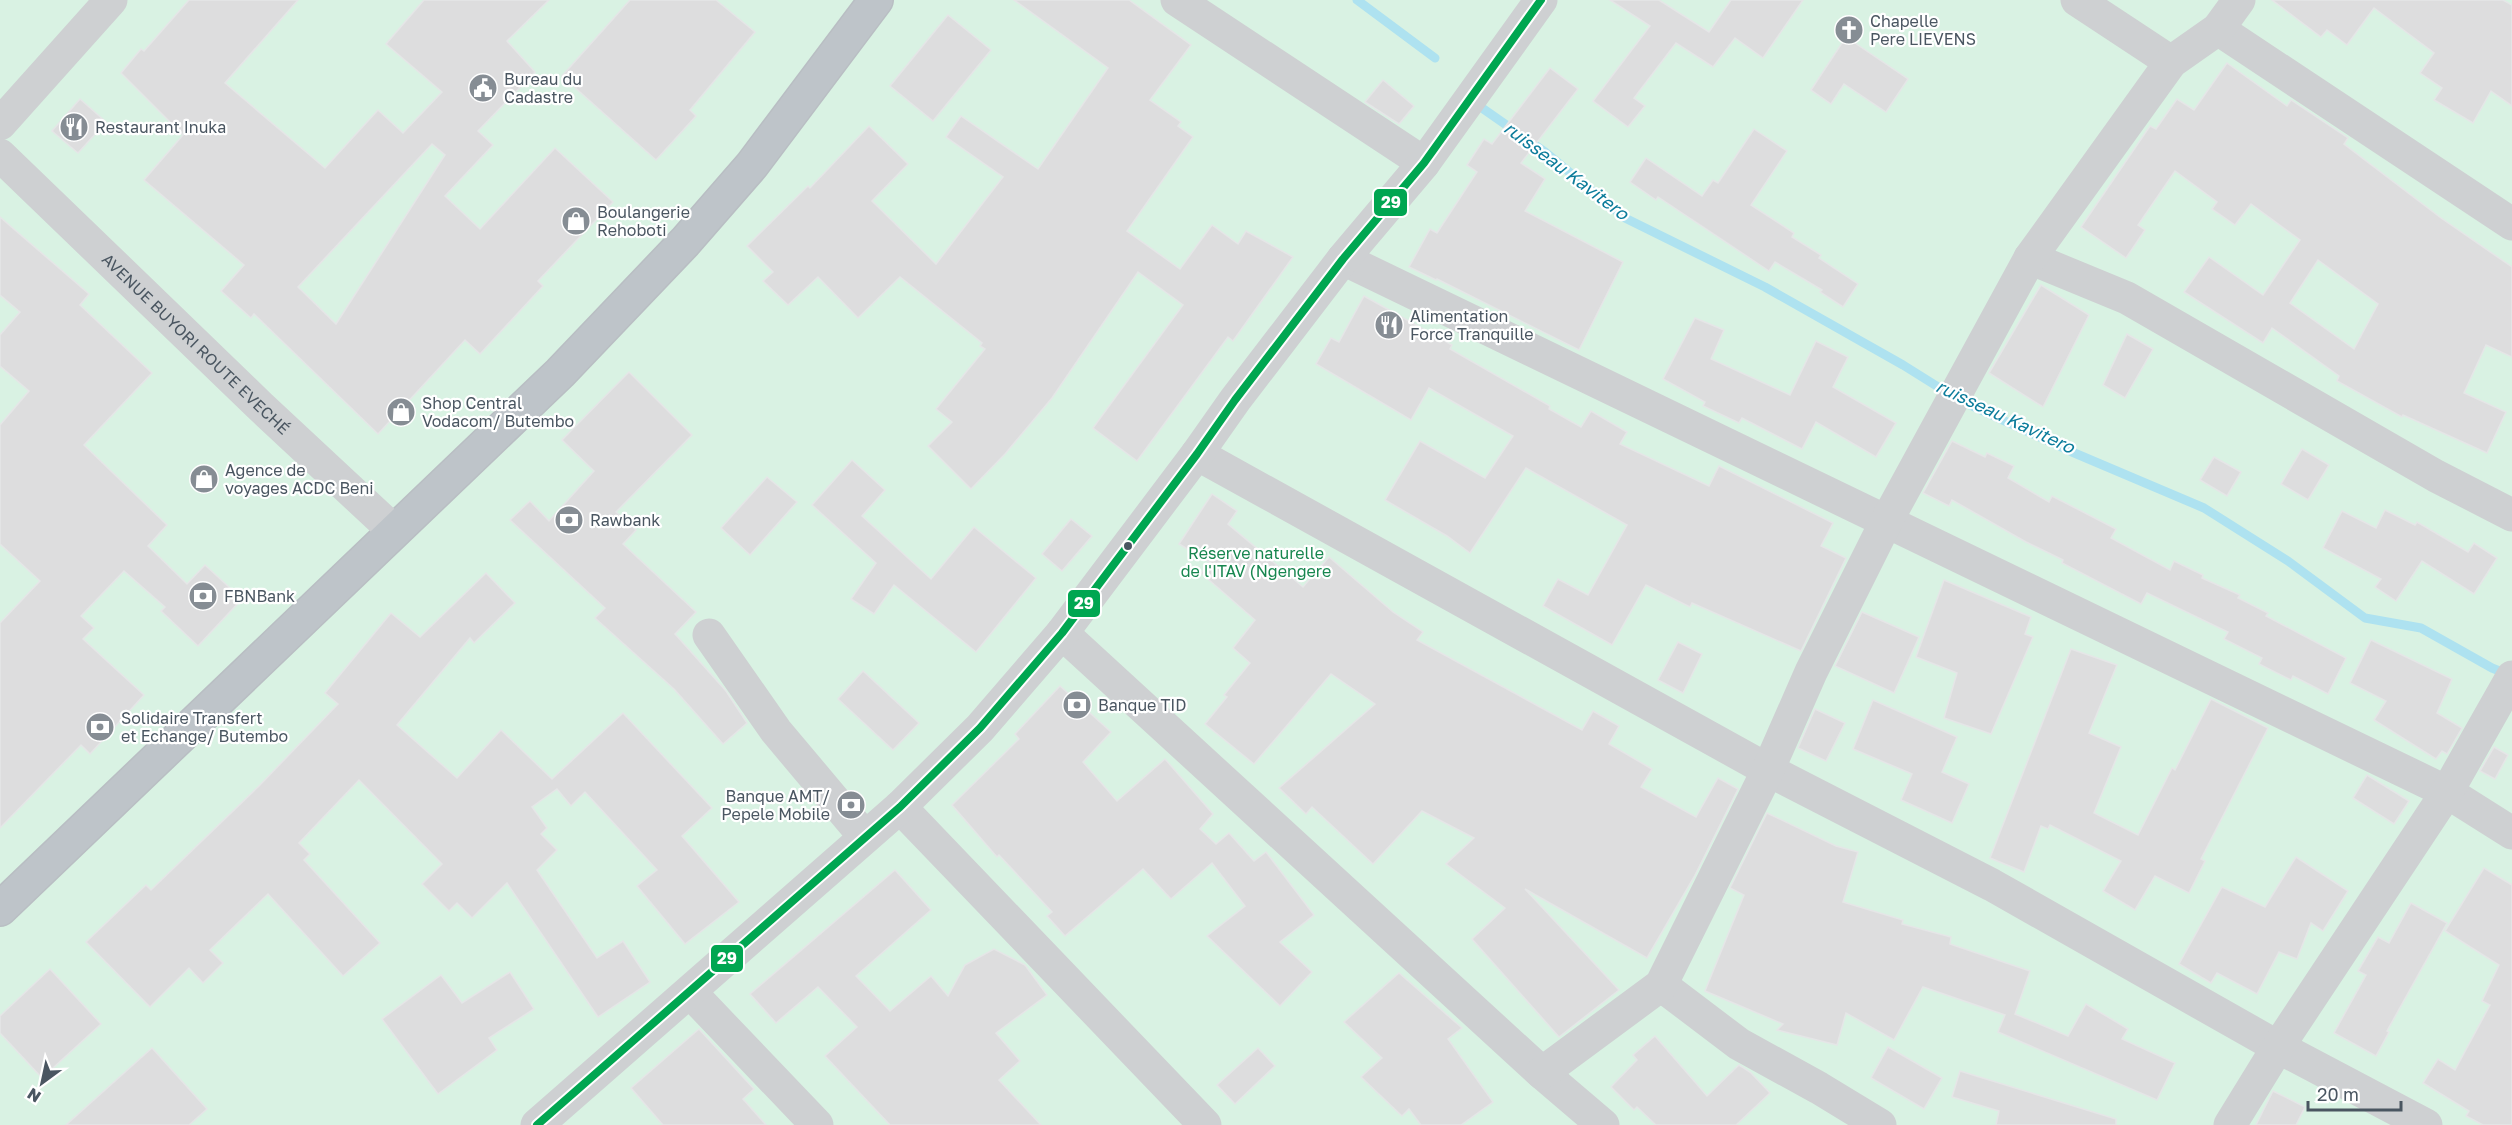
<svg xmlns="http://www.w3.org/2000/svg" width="2512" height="1125" font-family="'Golos Text',sans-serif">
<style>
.green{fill:#d9f2e3}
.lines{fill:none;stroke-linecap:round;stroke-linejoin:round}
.stream{stroke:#aee2f0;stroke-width:9}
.building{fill:#ddddde;stroke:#e5e6e7;stroke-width:1.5;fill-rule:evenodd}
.highway-casing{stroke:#b9bec3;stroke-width:36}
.minor{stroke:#ced0d2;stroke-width:33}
.highway{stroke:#bec4c9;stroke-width:33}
.bus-1-casing{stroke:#fff;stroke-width:12}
.bus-1{stroke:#00a651;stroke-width:8}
.bus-dot{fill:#4a5661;stroke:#fff;stroke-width:2}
.labels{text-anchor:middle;stroke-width:4.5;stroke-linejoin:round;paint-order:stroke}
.poi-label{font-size:16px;fill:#4a5661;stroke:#fff;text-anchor:start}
.street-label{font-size:16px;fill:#4a5661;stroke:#fff}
.park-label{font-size:16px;fill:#17864f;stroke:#fff}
.water-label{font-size:18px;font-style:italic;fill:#0c7c9b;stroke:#fff}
.line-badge{stroke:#fff;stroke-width:2}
.badge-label{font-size:16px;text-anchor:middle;font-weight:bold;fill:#fff}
</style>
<rect width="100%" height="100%" fill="#f4f4f4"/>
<rect class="green" x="0" y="0" width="2512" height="1125"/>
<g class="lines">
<g class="stream">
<polyline points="1357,0 1435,58"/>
<polyline points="1482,108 1545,152 1625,218 1765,287 1903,365 1959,400 2072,452 2204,508 2288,561 2365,618 2421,628 2492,668 2507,674"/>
</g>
</g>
<g class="building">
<path d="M189 0H298L225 83 325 168 378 110 403 133 442 92 386 44 424 0H549L507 41 535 72 478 131 493 145 445 196 480 229 555 148 613 202 538 281 543 286 480 354 465 340 378 434 254 314 251 318 221 291 244 265 144 180 183 135 121 73 141 49 144 51ZM432 144 445 155 336 324 298 287Z"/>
<polygon points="630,0 716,0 755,32 690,110 696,116 656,160 562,76"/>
<polygon points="1014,0 1129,0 1191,45 1150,100 1181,122 1178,126 1193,137 1127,231 1180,269 1212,225 1238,244 1246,231 1293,257 1233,341 1228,337 1137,461 1093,428 1183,305 1138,272 1052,398 1005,454 971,489 928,446 952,422 936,409 985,349 980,346 982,343 900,277 858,318 818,277 788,305 763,281 773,272 747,246 808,186 810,188 869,126 908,164 872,201 936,264 1003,177 946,137 961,116 1038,169 1108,68"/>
<polygon points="1610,0 1659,0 1709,32 1731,0 1803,0 1763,58 1735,38 1713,67 1676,43 1634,98 1645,106 1628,127 1593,101 1650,26"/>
<polygon points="2272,0 2503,0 2512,5 2512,106 2491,91 2473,123 2434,100 2442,88 2420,73 2434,53 2374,8 2347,45 2327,30 2321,37"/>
<polygon points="948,15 991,50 933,121 890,86"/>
<polygon points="1846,37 1908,79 1886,112 1844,84 1831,104 1811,90"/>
<path d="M2227 63 2287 106 2291 100 2348 138 2344 144 2441 218 2512 267V357L2486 345 2464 393 2506 412 2487 453 2403 415 2402 417 2337 381 2339 376 2272 328 2263 343 2184 292 2209 257 2263 295 2300 240 2251 204 2235 225 2212 209 2217 202 2175 171 2138 225 2145 230 2126 258 2081 227 2150 126 2156 129 2177 99 2194 110ZM2318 260 2378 304 2354 349 2290 303Z"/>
<polygon points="1550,68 1578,89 1521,163 1545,179 1525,211 1623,262 1579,350 1437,279 1436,280 1409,267 1430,229 1437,233 1477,172 1467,165 1484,139 1492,144"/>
<polygon points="1383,80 1414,106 1399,124 1365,102"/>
<polygon points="80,99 106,122 78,153 52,131"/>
<polygon points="1754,129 1787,151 1751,205 1794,233 1792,237 1821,255 1819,258 1858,284 1843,307 1820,292 1822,290 1775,262 1769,271 1658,197 1656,200 1630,182 1646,158 1702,196 1713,180 1718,183"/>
<polygon points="0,217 89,294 80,305 152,373 84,445 167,525 148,546 187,584 205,565 242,599 198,646 161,611 165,607 124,571 81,616 94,628 83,639 144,695 90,754 81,745 0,828 0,623 40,581 0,544 0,425 29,391 0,366 0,335 20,312 0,295"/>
<polygon points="2041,285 2089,315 2043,407 1989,373"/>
<polygon points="1364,296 1452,345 1450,349 1550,406 1549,409 1581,427 1591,411 1627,432 1620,444 1709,486 1719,466 1833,523 1821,546 1846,558 1801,651 1692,603 1690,607 1646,585 1612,645 1543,606 1558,579 1588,595 1627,525 1526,468 1470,553 1447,536 1385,500 1420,441 1485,478 1513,436 1429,388 1411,420 1316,364 1331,338 1339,342"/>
<polygon points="1695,318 1724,330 1711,359 1790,395 1816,341 1848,357 1833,387 1896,423 1876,457 1816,422 1802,449 1742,418 1739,423 1703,406 1705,402 1663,379"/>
<polygon points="2127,334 2153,349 2125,398 2103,385"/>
<polygon points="629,372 692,435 616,512 636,530 623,544 696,612 675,634 726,691 747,723 723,744 674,689 595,618 605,608 510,520 530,501 549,521 594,471 562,440"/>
<polygon points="1952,441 1985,457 1987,453 2014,466 2008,478 2049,502 2052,496 2116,529 2111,538 2170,570 2174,561 2203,575 2202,578 2240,595 2238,598 2268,613 2266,616 2346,658 2328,694 2293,676 2291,680 2259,664 2262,658 2224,639 2228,632 2147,593 2141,604 2062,563 2063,560 2026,542 1952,500 1949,506 1923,493"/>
<polygon points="2302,449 2329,465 2308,500 2281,484"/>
<polygon points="2214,457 2241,472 2227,496 2200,480"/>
<polygon points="852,460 885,490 862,516 931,579 974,527 1036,578 976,652 894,585 874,614 851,599 876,563 812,505"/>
<polygon points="767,477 797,502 750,555 721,528"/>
<polygon points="1212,494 1237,511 1228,524 1303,587 1329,557 1393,612 1423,632 1417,640 1582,730 1593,711 1619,726 1609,744 1652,769 1641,787 1696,817 1718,778 1738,789 1694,877 1647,958 1525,889 1619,990 1559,1037 1472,939 1505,908 1446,864 1474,838 1422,811 1373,864 1312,807 1306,814 1279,788 1375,704 1331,674 1254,764 1205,724 1227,697 1224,695 1250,663 1233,648 1255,620 1201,573 1211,563 1179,544"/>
<polygon points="2385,510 2415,525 2417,522 2468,552 2474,543 2497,558 2474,594 2422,561 2396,601 2375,587 2381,579 2323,548 2342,511 2376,528"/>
<polygon points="1071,519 1092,536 1062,571 1042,554"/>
<polygon points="486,573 515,603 474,643 470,638 397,725 457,778 501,730 552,779 623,713 712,808 682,836 739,902 685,944 637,886 657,870 585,792 571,806 557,789 532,807 547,828 541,834 557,850 537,870 597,958 623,941 650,982 598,1017 507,883 472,918 457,903 449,911 422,884 442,864 359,780 299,843 310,854 304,860 380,943 343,976 268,894 210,950 223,963 203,983 189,968 150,1007 86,942 146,885 151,890 259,786 338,704 325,693 391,613 420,637"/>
<polygon points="1944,580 2031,617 2025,634 2033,637 1991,734 1944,718 1957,673 1916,657"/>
<polygon points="1862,612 1919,637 1894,693 1835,666"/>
<polygon points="2371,640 2452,679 2437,713 2462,728 2447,754 2442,751 2436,759 2374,720 2386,701 2350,683"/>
<polygon points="1678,642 1702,654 1683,693 1658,680"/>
<polygon points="2071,649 2117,665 2089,733 2121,747 2094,813 2138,835 2172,768 2175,770 2211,699 2268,728 2201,859 2205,861 2189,893 2155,876 2135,910 2103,891 2121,861 2050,825 2048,829 2041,826 2024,872 1990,858"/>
<polygon points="863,671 919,723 893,750 838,699"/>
<polygon points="1060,686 1111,732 1083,762 1117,801 1165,759 1213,814 1200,829 1216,844 1229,833 1254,861 1266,852 1314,915 1280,942 1312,972 1280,1006 1207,936 1245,906 1212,863 1171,899 1143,869 1065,936 1047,916 1052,912 999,855 997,857 952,805 1019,739 1015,734"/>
<polygon points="1873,700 1957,737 1942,772 1969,784 1952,823 1901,800 1912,774 1853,749"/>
<polygon points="1815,709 1845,723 1826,761 1798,748"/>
<polygon points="2494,747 2508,755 2495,779 2480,771"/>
<polygon points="2367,775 2409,801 2394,824 2353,798"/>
<polygon points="1767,813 1836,846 1858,852 1843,902 1903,920 1902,924 1951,937 1950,944 2030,971 2015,1014 2068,1036 2086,1004 2128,1029 2122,1039 2175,1063 2157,1100 1998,1032 2005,1015 1923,987 1894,1040 1846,1013 1837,1045 1777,1030 1783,1024 1705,991 1744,895 1730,888"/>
<polygon points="2296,857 2348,891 2323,931 2311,923 2297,959 2279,952 2257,994 2217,973 2211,983 2179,964 2222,887 2265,907"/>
<polygon points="2484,868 2512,885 2512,1125 2483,1125 2466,1116 2469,1111 2423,1083 2438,1059 2455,1070 2490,1005 2482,1001 2499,965 2445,931"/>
<polygon points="895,870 931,910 856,976 890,1011 931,976 948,996 965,965 994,949 1025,965 1047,995 996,1033 1020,1061 999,1080 1041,1125 890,1125 825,1056 857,1027 818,987 776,1023 750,994"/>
<polygon points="2411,903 2447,923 2387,1031 2389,1032 2376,1056 2334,1033 2366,975 2358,971 2378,937 2389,943"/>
<polygon points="50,969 101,1024 42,1078 0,1033 0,1016"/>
<polygon points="510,972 534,1009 489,1038 497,1050 438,1094 382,1019 441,975 462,1003"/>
<polygon points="1399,973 1462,1028 1448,1039 1493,1102 1461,1125 1421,1125 1409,1109 1402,1116 1361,1077 1382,1058 1344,1022"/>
<polygon points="699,1029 754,1089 743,1099 766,1125 663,1125 631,1088"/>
<polygon points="1655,1036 1707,1096 1739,1065 1750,1072 1770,1093 1736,1125 1656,1125 1637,1107 1634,1110 1611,1087 1637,1060 1633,1055"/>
<polygon points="1888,1047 1942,1078 1924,1109 1871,1078"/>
<polygon points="152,1048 207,1109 189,1125 66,1125"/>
<polygon points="1258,1048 1275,1066 1235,1104 1217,1085"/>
<polygon points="1960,1071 2116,1119 2116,1125 1996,1125 1999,1111 1952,1097"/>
<polygon points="2273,1091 2305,1107 2296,1125 2256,1125"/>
</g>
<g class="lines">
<g class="highway-casing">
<polyline id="highway" points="0,909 560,373 685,242 752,165 876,0"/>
</g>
<g class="minor">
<polyline points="1177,0 1424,163"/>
<polyline points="2077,0 2171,62"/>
<polyline points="2218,29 2512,224"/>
<polyline points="0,124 111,0"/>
<path id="s1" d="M0 155 260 406 393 530"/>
<polyline points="2030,258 2127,298 2436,476 2512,515"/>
<polyline points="1343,259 2447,792 2512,833"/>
<polyline points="1197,454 1768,770 1992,885 2278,1047 2426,1125"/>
<polyline points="1062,633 1542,1073 1603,1125"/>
<polyline points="709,635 776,731 865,837"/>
<polyline points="900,807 1205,1125"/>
<polyline points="1661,985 1739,1044 1819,1088 1880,1125"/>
<polyline points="690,992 817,1125"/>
<polyline points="1542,1073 1661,985 1768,770 1811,672 1886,522 2030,258 2171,62 2218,29 2239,0"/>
<polyline points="537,1125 900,807 980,728 1062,633 1197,454 1235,400 1343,259 1424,163 1541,0"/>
<polyline points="2230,1125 2278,1047 2447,792 2512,677"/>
</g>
<use href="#highway" class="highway"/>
<g class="bus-1-casing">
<polyline id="bus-1" points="537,1125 900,807 980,728 1062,633 1197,454 1235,400 1343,259 1424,163 1541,0"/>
</g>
<use href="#bus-1" class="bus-1"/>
</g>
<defs>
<g id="church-disc" transform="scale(1.5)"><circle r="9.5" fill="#868d94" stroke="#fff"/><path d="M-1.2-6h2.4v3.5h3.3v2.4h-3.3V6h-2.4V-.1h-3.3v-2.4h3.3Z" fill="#fff"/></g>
<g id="civic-disc" transform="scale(1.5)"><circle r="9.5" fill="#868d94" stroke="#fff"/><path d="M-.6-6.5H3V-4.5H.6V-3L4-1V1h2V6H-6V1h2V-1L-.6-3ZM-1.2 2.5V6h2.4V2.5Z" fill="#fff"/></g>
<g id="restaurant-disc" transform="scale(1.5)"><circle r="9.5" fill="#868d94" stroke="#fff"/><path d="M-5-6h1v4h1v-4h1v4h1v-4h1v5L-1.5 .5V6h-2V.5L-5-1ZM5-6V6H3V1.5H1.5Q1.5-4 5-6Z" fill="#fff"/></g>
<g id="shop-disc" transform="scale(1.5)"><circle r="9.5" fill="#868d94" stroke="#fff"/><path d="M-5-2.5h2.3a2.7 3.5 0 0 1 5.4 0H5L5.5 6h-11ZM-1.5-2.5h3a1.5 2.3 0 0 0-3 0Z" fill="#fff"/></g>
<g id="bank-disc" transform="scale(1.5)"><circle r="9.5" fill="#868d94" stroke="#fff"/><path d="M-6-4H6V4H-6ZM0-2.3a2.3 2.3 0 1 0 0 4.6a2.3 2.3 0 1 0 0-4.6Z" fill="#fff"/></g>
</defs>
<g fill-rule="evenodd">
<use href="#church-disc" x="1849" y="30"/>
<use href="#civic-disc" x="483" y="88"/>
<use href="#restaurant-disc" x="74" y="127"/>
<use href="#shop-disc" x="576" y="221"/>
<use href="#restaurant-disc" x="1389" y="325"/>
<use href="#shop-disc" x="401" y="412"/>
<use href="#shop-disc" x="204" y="479"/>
<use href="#bank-disc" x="569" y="520"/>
<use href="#bank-disc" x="203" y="596"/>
<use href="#bank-disc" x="1077" y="705"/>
<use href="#bank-disc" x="100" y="727"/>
<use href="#bank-disc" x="851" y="805"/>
</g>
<circle class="bus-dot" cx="1128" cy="546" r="5"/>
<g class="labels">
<g class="poi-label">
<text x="1870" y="27">Chapelle<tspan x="1870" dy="18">Pere LIEVENS</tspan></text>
<text x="504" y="85">Bureau du<tspan x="504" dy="18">Cadastre</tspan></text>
<text x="95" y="133">Restaurant Inuka</text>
<text x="597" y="218">Boulangerie<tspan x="597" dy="18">Rehoboti</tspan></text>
<text x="1410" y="322">Alimentation<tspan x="1410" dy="18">Force Tranquille</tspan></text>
<text x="422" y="409">Shop Central<tspan x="422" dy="18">Vodacom/ Butembo</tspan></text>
<text x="225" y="476">Agence de<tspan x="225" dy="18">voyages ACDC Beni</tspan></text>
<text x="590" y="526">Rawbank</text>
<text x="224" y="602">FBNBank</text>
<text x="1098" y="711">Banque TID</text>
<text x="121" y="724">Solidaire Transfert<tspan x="121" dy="18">et Echange/ Butembo</tspan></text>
<text x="830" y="802" text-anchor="end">Banque AMT/<tspan x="830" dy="18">Pepele Mobile</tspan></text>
</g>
<g class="street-label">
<text dy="6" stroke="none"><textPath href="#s1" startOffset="272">AVENUE BUYORI ROUTE EVECHÉ</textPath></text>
</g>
<g class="park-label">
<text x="1256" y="559">Réserve naturelle<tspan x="1256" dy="18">de l'ITAV (Ngengere</tspan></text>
</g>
<g class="water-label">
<text transform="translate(1566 171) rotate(37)" y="6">ruisseau Kavitero</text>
<text transform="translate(2005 417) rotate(25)" y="6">ruisseau Kavitero</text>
</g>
</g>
<g class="line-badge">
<rect x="1373" y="188" width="35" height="29" rx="6" fill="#00a651"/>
<rect x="1067" y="589" width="34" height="29" rx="6" fill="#00a651"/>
<rect x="710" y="944" width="34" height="29" rx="6" fill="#00a651"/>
</g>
<g class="badge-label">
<text x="1391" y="208">29</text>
<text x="1084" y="609">29</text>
<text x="727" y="964">29</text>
</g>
<g transform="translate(42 1083) rotate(213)" stroke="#ffffff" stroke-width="4.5" paint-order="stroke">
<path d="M0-4.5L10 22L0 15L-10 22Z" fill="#4a5661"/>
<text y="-9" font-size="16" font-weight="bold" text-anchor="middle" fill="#4a5661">N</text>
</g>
<path d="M2308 1101v9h93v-9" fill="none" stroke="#4a5661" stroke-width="3"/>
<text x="2317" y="1101" font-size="18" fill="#4a5661" stroke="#ffffff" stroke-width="4.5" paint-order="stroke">20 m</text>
</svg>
